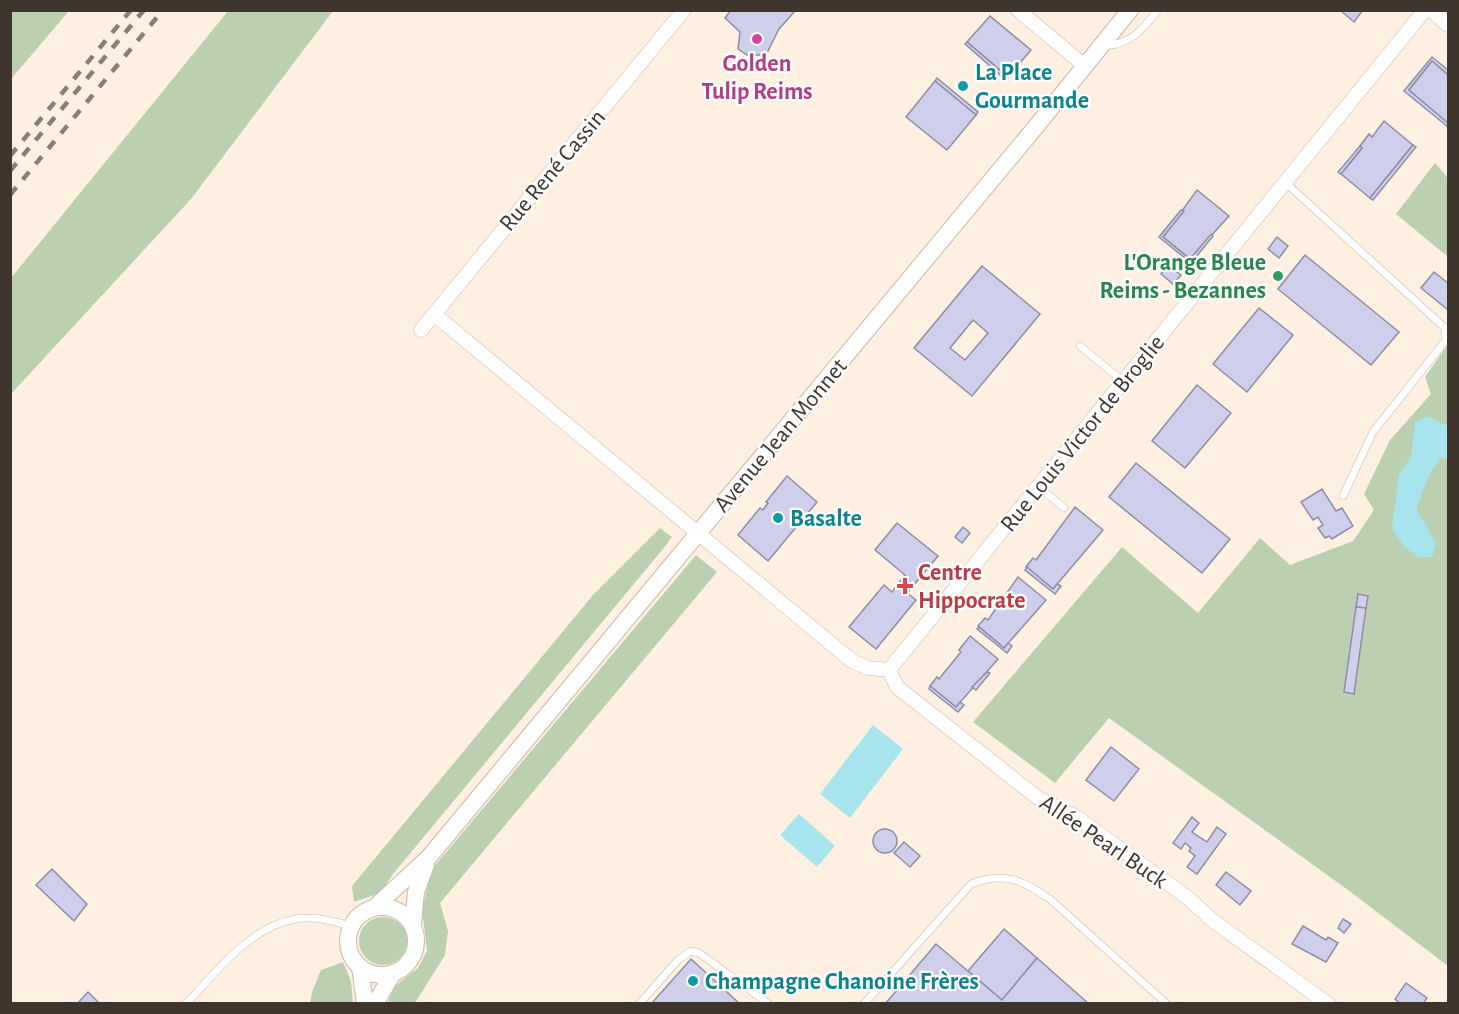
<svg xmlns="http://www.w3.org/2000/svg" width="1459" height="1014" font-family="'Alegreya Sans',sans-serif">
<style>
.green{fill:#bbd0b0}
.water{fill:#a7e4ed}
.building{fill:#cfcfec;stroke:#8d8da8;stroke-width:1.5;fill-rule:evenodd}
.lines{fill:none;stroke-linecap:round;stroke-linejoin:round}
.service-casing{stroke:#ceb6a1;stroke-width:8}
.minor-casing{stroke:#ceb6a1;stroke-width:15}
.tertiary-casing{stroke:#ceb6a1;stroke-width:18}
.service{stroke:#fff;stroke-width:7}
.minor{stroke:#fff;stroke-width:14}
.tertiary{stroke:#fff;stroke-width:16}
.rail{stroke:#8b7f74;stroke-width:4.5;stroke-dasharray:10 10;stroke-linecap:butt}
.hotel-dot{fill:#d1479c;stroke:#fff;stroke-width:2}
.culture-dot{fill:#0f9aa8;stroke:#fff;stroke-width:2}
.leisure-dot{fill:#2e9e5b;stroke:#fff;stroke-width:2}
.health-dot{fill:#e0444e;stroke:#fff;stroke-width:2}
.labels{text-anchor:middle;stroke-width:4.5;stroke-linejoin:round;paint-order:stroke}
.hotel-label{font-size:24px;font-weight:bold;fill:#b23c85;stroke:#fff}
.culture-label{font-size:24px;font-weight:bold;fill:#0d838f;stroke:#fff;text-anchor:start}
.street-label{font-size:24px;fill:#3f352c;stroke:#fff}
.leisure-label{font-size:24px;font-weight:bold;fill:#27864d;stroke:#fff;text-anchor:end}
.health-label{font-size:24px;font-weight:bold;fill:#be3a42;stroke:#fff;text-anchor:start}
</style>
<rect width="100%" height="100%" fill="#fff0e2"/>
<g class="green">
<polygon points="11,10 69,11 11,79 10,11"/>
<polygon points="228,11 333,11 191,199 11,394 11,278"/>
<polygon points="1435,163 1448,178 1448,257 1396,214"/>
<polygon points="1448,344 1448,966 1348,890 1109,718 1055,783 973,722 1122,547 1198,613 1260,538 1290,565 1353,541 1374,510 1364,494 1390,440 1431,394 1425,377"/>
<polygon points="660,528 672,537 667,544 393,874 380,893 354,902 352,886 593,595"/>
<polygon points="696,555 717,572 440,903 448,931 445,955 415,1003 387,1004 395,986 418,968 427,951 422,910 432,869"/>
<circle cx="383" cy="941" r="24"/>
<polygon points="343,962 351,981 353,1003 310,1003 312,992 321,970"/>
</g>
<g class="water">
<path d="M1427 416 1448 426V459L1441 458C1428 473 1422 490 1417 510L1436 543 1432 557H1418L1404 546 1392 529 1399 474 1411 457 1415 422Z"/>
<polygon points="873,725 903,749 850,818 820,794"/>
<polygon points="799,814 835,846 817,867 780,835"/>
</g>
<g class="building">
<polygon points="731,10 796,10 779,29 766,55 747,55 738,49 740,32 725,18"/>
<polygon points="1340,10 1363,10 1354,22"/>
<polygon points="990,16 1031,50 1008,77 967,42"/>
<polygon points="967,42 1008,77 1006,80 965,44"/>
<polygon points="1432,57 1448,70 1448,75 1432,61 1409,90 1448,123 1448,127 1404,91"/>
<polygon points="1432,61 1448,75 1448,123 1409,90"/>
<polygon points="937,78 978,112 976,115 935,81"/>
<polygon points="935,81 976,115 947,150 906,117"/>
<polygon points="1384,121 1413,145 1370,198 1341,174 1362,148 1360,146 1369,134 1372,137"/>
<polygon points="1413,145 1416,147 1373,200 1370,198"/>
<polygon points="1360,146 1362,148 1341,174 1338,172"/>
<polygon points="1197,190 1229,216 1190,259 1163,237"/>
<polygon points="1181,210 1184,211 1163,237 1190,259 1211,234 1213,236 1191,263 1159,237"/>
<polygon points="1277,237 1288,246 1279,258 1268,249"/>
<polygon points="1305,255 1399,332 1371,365 1278,289"/>
<polygon points="1168,265 1181,275 1173,284 1161,274"/>
<path d="M982 266 1040 314 972 396 914 348ZM973 320 988 333 965 360 950 348Z"/>
<polygon points="1434,272 1448,283 1448,310 1421,288"/>
<polygon points="1259,308 1293,335 1247,392 1213,364"/>
<polygon points="1197,385 1231,413 1185,468 1152,441"/>
<polygon points="1136,463 1230,539 1202,573 1109,497"/>
<polygon points="787,476 817,502 768,561 738,535 760,508 763,510 768,503 766,502"/>
<polygon points="1322,489 1336,511 1342,508 1353,526 1332,539 1329,536 1325,538 1318,528 1323,525 1318,517 1313,520 1301,502"/>
<polygon points="1075,507 1103,530 1053,589 1026,567 1033,558 1036,560"/>
<polygon points="897,523 938,556 907,593 916,600 876,649 849,627 884,585 892,592 905,575 875,550"/>
<polygon points="963,527 970,533 962,543 955,537"/>
<polygon points="1027,567 1053,589 1057,584 1061,586 1055,594 1025,570"/>
<polygon points="1018,577 1046,600 1004,648 978,626 985,618 988,620"/>
<polygon points="1358,594 1368,596 1366,608 1356,607"/>
<polygon points="1356,607 1366,608 1354,694 1344,692"/>
<polygon points="979,627 1004,648 1008,643 1012,646 1007,653 977,629"/>
<polygon points="970,636 998,659 956,707 930,686 937,677 939,679 956,658 961,652 959,650"/>
<polygon points="987,672 990,673 976,690 972,687"/>
<polygon points="930,686 956,707 960,702 964,705 958,712 929,689"/>
<polygon points="1111,747 1139,769 1114,801 1086,780"/>
<polygon points="1192,817 1199,823 1192,832 1207,842 1217,827 1226,834 1197,874 1187,867 1195,856 1189,851 1191,848 1185,843 1181,849 1173,843"/>
<circle cx="885" cy="841" r="12"/>
<polygon points="904,842 920,856 910,867 894,853"/>
<polygon points="52,869 87,904 74,921 36,885"/>
<polygon points="1226,872 1251,891 1240,905 1216,885"/>
<polygon points="1343,919 1351,924 1344,933 1338,928"/>
<polygon points="1303,926 1326,940 1328,937 1338,943 1326,962 1292,944"/>
<polygon points="1004,929 1037,958 1002,1000 968,971"/>
<polygon points="936,944 1002,1000 1037,958 1089,1004 885,1004"/>
<polygon points="691,959 740,1004 651,1004"/>
<polygon points="1406,983 1427,998 1423,1004 1401,1004 1395,999"/>
<polygon points="88,992 100,1004 77,1004"/>
</g>
<g class="lines">
<g class="service-casing">
<g id="service">
<path d="M1105 46C1131 44 1142 30 1158 10"/>
<polyline points="1286,183 1445,328 1446,340 1373,432 1343,496"/>
<polyline points="1080,346 1124,382"/>
<polyline points="1039,487 1064,508"/>
<path d="M186 1004C216 972 250 927 295 919 314 916 333 921 351 926"/>
<polyline points="639,1004 679,959 691,951 699,953 769,1004"/>
<path d="M864 1004 971 884C1004 871 1023 880 1051 900L1167 1004"/>
</g>
</g>
<g class="minor-casing">
<g id="minor">
<polyline points="1018,10 1085,66"/>
<polyline points="1431,10 1448,25"/>
<polyline points="435,315 852,661 868,668 889,670 1425,10"/>
<polyline points="421,330 684,10"/>
<polyline points="889,670 897,687 1038,798 1075,816 1188,898 1212,920 1328,1004"/>
</g>
</g>
<g class="tertiary-casing">
<g id="tertiary">
<polyline points="376,906 429,857 1034,129 1130,10"/>
<circle cx="382" cy="941" r="34"/>
<polyline points="413,925 416,892 426,865"/>
<polyline points="360,967 365,1004"/>
<polyline points="375,1004 393,973"/>
</g>
</g>
<use href="#service" class="service"/>
<use href="#minor" class="minor"/>
<use href="#tertiary" class="tertiary"/>
<g class="rail">
<polyline points="10,156 131,10"/>
<polyline points="10,171 144,10"/>
<polyline points="10,195 163,10"/>
</g>
</g>
<circle class="hotel-dot" cx="757" cy="39" r="6"/>
<g class="culture-dot">
<circle cx="963" cy="86" r="6"/>
<circle cx="778" cy="518" r="6"/>
<circle cx="693" cy="981" r="6"/>
</g>
<circle class="leisure-dot" cx="1278" cy="276" r="6"/>
<path class="health-dot" d="M902 577h6v6h6v6h-6v6h-6v-6h-6v-6h6z"/>
<g class="labels">
<g class="hotel-label">
<text x="757" y="71">Golden<tspan x="757" dy="28">Tulip Reims</tspan></text>
</g>
<g class="culture-label">
<text x="975" y="80">La Place<tspan x="975" dy="28">Gourmande</tspan></text>
<text x="790" y="526">Basalte</text>
<text x="705" y="989">Champagne Chanoine Frères</text>
</g>
<g class="street-label">
<text transform="translate(552 170) rotate(-50)" y="8">Rue René Cassin</text>
<text transform="translate(1082 433) rotate(-51)" y="8">Rue Louis Victor de Broglie</text>
<text transform="translate(780 435) rotate(-50)" y="8">Avenue Jean Monnet</text>
<text transform="translate(1104 841) rotate(34)" y="8">Allée Pearl Buck</text>
</g>
<g class="leisure-label">
<text x="1266" y="270">L'Orange Bleue<tspan x="1266" dy="28">Reims - Bezannes</tspan></text>
</g>
<g class="health-label">
<text x="918" y="580">Centre<tspan x="918" dy="28">Hippocrate</tspan></text>
</g>
</g>
<rect width="1459" height="1014" fill="none" stroke="#3f352c" stroke-width="24"/>
</svg>
